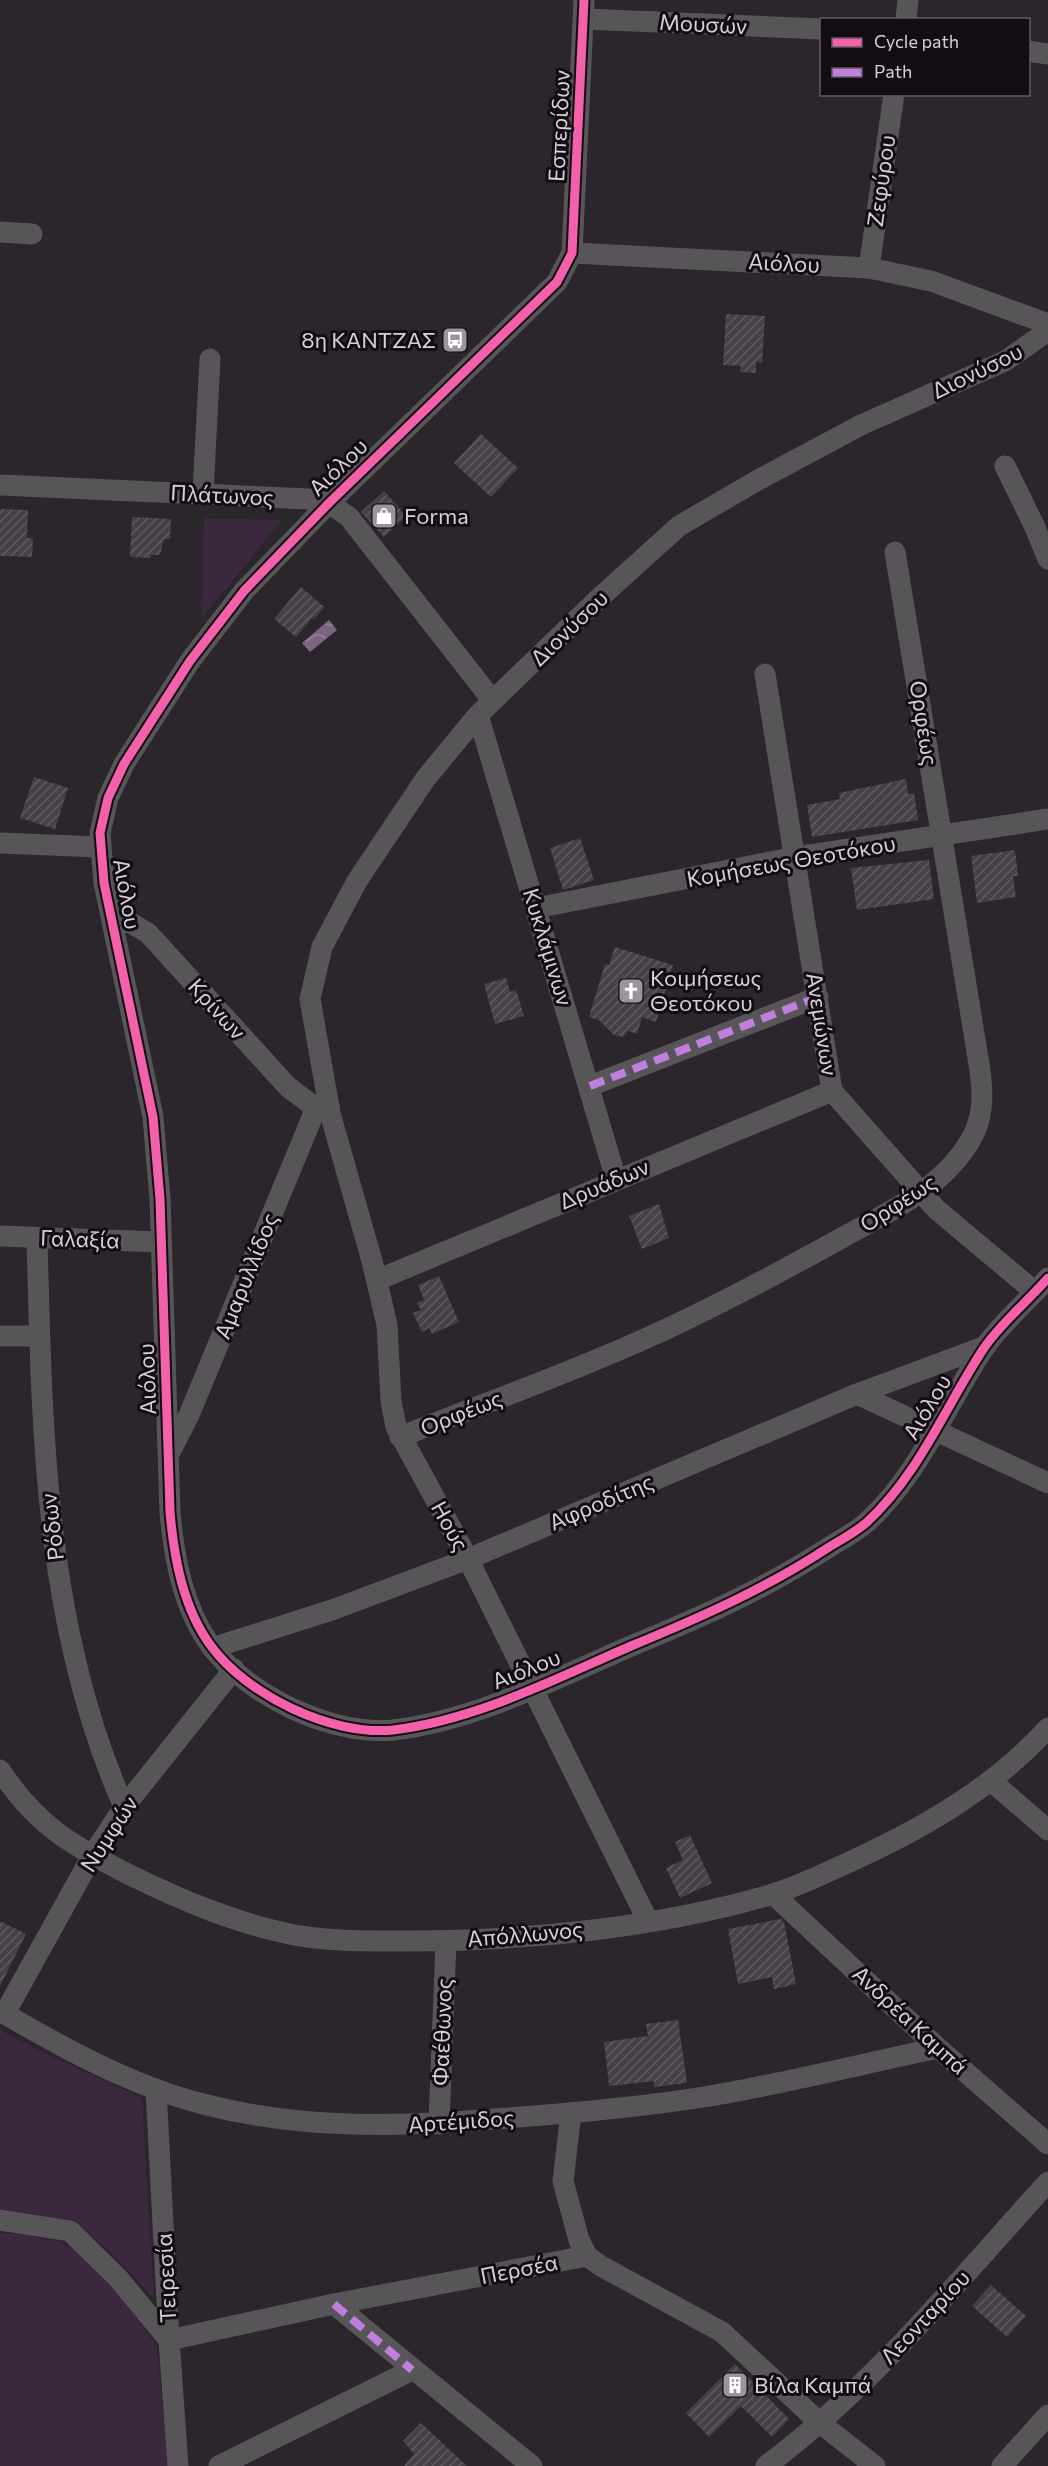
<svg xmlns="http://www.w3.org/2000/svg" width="1048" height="2466" font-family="Commissioner,sans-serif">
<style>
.park{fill:#3b273e}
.water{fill:url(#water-waves)}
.building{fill:url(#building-hatch)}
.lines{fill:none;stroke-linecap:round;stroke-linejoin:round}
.minor{stroke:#585559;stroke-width:21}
.quiet{stroke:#c07fdc;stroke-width:8;stroke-dasharray:15 8;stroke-linecap:butt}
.cycleway-casing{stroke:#120d13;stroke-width:13}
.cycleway{stroke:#f560ab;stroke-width:9}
.labels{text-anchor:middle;stroke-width:6;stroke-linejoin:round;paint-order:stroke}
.street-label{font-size:22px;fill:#d7d0d9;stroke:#120d13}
.poi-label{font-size:22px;fill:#d7d0d9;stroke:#120d13;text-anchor:start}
</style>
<defs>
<pattern id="water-waves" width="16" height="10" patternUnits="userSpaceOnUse" patternTransform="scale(1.5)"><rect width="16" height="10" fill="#7d6382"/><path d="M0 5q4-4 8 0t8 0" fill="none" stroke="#957f99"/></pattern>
<pattern id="building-hatch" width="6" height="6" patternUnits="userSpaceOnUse" patternTransform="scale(1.5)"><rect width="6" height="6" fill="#464147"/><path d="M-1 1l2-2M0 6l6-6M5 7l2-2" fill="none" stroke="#605b61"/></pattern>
</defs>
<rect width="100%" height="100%" fill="#2b252c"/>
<g class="park">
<polygon points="204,518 282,520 201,619"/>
<path d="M0 2030 49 2055 142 2098 154 2299C131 2274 108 2243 76 2228 55 2218 23 2215 0 2210Z"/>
<polygon points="0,2233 20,2234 57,2241 87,2256 128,2300 157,2348 168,2466 0,2466"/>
</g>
<polygon class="water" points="329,620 337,630 310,652 302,643"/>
<g class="building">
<polygon points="726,314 765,316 762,363 756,362 756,373 740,372 741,366 723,365"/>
<polygon points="481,434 518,468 491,497 454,463"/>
<polygon points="384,491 406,516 384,537 361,512"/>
<polygon points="0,509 28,510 27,538 33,538 32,557 0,556"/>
<polygon points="132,517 171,519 170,539 164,539 160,555 151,555 151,558 130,557"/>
<polygon points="301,587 324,607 314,619 312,618 296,637 274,619"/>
<polygon points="34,777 68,788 55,829 20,818"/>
<polygon points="906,779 908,794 914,793 918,820 812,837 807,805 840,799 839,793"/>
<polygon points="580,838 594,880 563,890 550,848"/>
<polygon points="1015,850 1018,876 1013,876 1016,897 977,903 971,856"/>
<polygon points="929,860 934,899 857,910 851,868"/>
<polygon points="615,947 673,965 656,1022 642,1017 637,1034 628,1031 623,1037 614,1035 599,1020 589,1017 605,964 609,965"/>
<polygon points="506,978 510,992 516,990 524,1016 495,1024 484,984"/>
<polygon points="659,1204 669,1238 642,1249 629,1216"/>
<polygon points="439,1276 459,1322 432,1334 429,1328 422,1332 413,1313 421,1310 417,1303 424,1300 418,1285"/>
<polygon points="690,1835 712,1883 680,1898 666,1868 683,1860 675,1842"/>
<polygon points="781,1919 784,1922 796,1984 774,1989 772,1977 738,1984 728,1929"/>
<polygon points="0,1921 26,1934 0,1986"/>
<polygon points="678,2020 687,2083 654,2087 654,2081 609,2086 604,2042 648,2036 646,2024"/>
<polygon points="991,2285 1026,2316 1007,2337 972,2306"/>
<polygon points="735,2364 789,2419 772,2437 741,2406 709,2437 686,2413"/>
<polygon points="421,2423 467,2466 404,2466 414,2454 403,2441"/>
</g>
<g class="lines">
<g class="minor">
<path d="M584 0 572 253 557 282 329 503 244 591 190 661 124 764 108 798 100 833 104 883 153 1117 160 1199 170 1512C174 1558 183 1608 211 1646 247 1695 331 1736 393 1730 476 1720 555 1679 631 1646 699 1618 765 1589 826 1549 839 1541 854 1533 866 1523 919 1475 945 1407 984 1348 1001 1323 1028 1301 1048 1278"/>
<polyline points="584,19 822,29"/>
<polyline points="906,20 908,0"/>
<polyline points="1028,51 1048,54"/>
<polyline points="0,232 32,234"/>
<polyline points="572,253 869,268 931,281 1048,324"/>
<polyline points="869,268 894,94"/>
<polyline points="1005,466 1034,525 1048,559"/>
<polyline points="0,485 309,499 329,503 349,517 493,701"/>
<polyline points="203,493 210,359"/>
<polyline points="765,674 832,1091 936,1209 1035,1292"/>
<polyline points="478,715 616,1179"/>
<polyline points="0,843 99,847"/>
<polyline points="536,908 796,857 1048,819"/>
<polyline points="113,924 129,922 148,933 288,1087 316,1108"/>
<polyline points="590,1086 818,997"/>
<polyline points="0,1236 160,1242"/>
<path d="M37 1238C42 1432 44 1626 124 1807"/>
<polyline points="377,1280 832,1091"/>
<polyline points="0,1336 39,1336"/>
<polyline points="857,1394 1048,1483"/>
<path d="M400 1437C480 1405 562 1376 640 1341 708 1311 773 1276 838 1240 886 1213 941 1190 970 1141 984 1118 983 1095 980 1070L895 552"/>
<polyline points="169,1454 189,1415 316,1108 329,1106"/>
<polyline points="212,1648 332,1610 468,1559 857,1394 986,1346"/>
<path d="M0 1770C36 1825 71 1845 128 1874 179 1899 230 1921 285 1933 324 1942 367 1941 406 1941 526 1941 658 1928 773 1894 802 1885 830 1871 858 1858 929 1825 995 1786 1048 1728"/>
<polyline points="991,1781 1048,1830"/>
<polyline points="773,1894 938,2048 1048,2144"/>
<polyline points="648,1921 468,1559 396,1427 391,1401 387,1325 372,1261 330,1113 310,999 322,947 357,881 426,778 478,715 596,601 679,526 758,480 861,425 1005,361 1048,331"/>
<path d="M0 2011C63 2048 132 2086 203 2104 303 2130 404 2127 507 2118 574 2113 643 2107 710 2096 786 2083 862 2064 938 2048"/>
<polyline points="5,2013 92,1856 124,1807 234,1669"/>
<polyline points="156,2089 169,2340 178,2466"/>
<polyline points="571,2113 563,2181 579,2240 587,2256 601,2266 722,2332 820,2423 875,2466"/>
<polyline points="439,2124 446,1941"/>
<polyline points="0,2220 70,2231 118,2278 169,2340 334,2304 587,2256"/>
<polyline points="334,2304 532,2466"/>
<polyline points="219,2466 412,2370"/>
<path d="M766 2466C873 2386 958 2281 1048 2182"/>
<polyline points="1002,2466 1048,2415"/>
</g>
<g class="quiet">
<polyline points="590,1086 818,997"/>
<polyline points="334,2304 412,2370"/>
</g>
<g class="cycleway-casing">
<path id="cycleway" d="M584 0 572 253 557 282 329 503 244 591 190 661 124 764 108 798 100 833 104 883 153 1117 160 1199 170 1512C174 1558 183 1608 211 1646 247 1695 331 1736 393 1730 476 1720 555 1679 631 1646 699 1618 765 1589 826 1549 839 1541 854 1533 866 1523 919 1475 945 1407 984 1348 1001 1323 1028 1301 1048 1278"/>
</g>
<use href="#cycleway" class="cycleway"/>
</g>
<defs>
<g id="bus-square" transform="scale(1.35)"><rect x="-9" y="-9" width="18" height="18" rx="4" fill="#9b949c" stroke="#120d13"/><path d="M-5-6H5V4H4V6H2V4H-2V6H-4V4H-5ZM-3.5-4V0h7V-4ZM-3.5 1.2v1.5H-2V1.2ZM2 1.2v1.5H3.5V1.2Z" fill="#fff"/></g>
<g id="shop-square" transform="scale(1.35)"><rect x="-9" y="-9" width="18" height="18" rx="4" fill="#9b949c" stroke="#120d13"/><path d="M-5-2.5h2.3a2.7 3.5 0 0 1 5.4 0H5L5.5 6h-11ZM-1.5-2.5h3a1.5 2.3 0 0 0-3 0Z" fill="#fff"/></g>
<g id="church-square" transform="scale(1.35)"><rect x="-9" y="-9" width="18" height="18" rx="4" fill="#9b949c" stroke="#120d13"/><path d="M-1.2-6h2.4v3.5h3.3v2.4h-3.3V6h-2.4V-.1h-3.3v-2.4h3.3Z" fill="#fff"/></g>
<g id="building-square" transform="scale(1.35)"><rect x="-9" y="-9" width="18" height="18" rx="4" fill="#9b949c" stroke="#120d13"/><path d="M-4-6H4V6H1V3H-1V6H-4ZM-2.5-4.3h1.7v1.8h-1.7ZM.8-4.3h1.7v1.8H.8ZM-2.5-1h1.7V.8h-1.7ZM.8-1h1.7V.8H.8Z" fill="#fff"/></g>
</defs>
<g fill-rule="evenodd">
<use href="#bus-square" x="455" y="340"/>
<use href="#shop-square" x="384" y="516"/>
<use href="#church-square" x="631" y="991"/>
<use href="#building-square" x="735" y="2385"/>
</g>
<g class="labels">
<g class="street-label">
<text transform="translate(703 24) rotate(3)" y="8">Μουσών</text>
<text transform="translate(559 126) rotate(-87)" y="8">Εσπερίδων</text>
<text transform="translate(881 181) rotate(-82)" y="8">Ζεφύρου</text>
<text transform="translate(784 263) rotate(3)" y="8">Αιόλου</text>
<text transform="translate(977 371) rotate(-26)" y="8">Διονύσου</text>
<text transform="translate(338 467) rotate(-44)" y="8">Αιόλου</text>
<text transform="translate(222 495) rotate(3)" y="8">Πλάτωνος</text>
<text transform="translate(569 628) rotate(-44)" y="8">Διονύσου</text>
<text transform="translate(924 723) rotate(81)" y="8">Ορφέως</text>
<text transform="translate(791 861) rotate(-10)" y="8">Κομήσεως Θεοτόκου</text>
<text transform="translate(127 894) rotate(80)" y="8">Αιόλου</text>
<text transform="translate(548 947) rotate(73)" y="8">Κυκλάμινων</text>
<text transform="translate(217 1009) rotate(48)" y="8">Κρίνων</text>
<text transform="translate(822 1024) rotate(81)" y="8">Ανεμώνων</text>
<text transform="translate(604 1184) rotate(-23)" y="8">Δρυάδων</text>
<text transform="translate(898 1203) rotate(-33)" y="8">Ορφέως</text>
<text transform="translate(80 1239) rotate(2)" y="8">Γαλαξία</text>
<text transform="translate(246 1276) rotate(-68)" y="8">Αμαρυλλίδος</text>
<text transform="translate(147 1379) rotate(-92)" y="8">Αιόλου</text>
<text transform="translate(927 1407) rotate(-59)" y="8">Αιόλου</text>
<text transform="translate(461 1413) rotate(-22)" y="8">Ορφέως</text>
<text transform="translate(601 1502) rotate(-23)" y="8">Αφροδίτης</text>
<text transform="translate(450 1526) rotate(61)" y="8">Ηούς</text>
<text transform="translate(52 1527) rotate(-97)" y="8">Ρόδων</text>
<text transform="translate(526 1669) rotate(-22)" y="8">Αιόλου</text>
<text transform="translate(109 1834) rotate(-57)" y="8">Νυμφών</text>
<text transform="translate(525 1934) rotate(-5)" y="8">Απόλλωνος</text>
<text transform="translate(910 2020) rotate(43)" y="8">Ανδρέα Καμπά</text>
<text transform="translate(442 2032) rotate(-88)" y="8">Φαέθωνος</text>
<text transform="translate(461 2121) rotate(-4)" y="8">Αρτέμιδος</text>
<text transform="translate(519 2269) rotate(-11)" y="8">Περσέα</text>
<text transform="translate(166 2278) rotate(-93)" y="8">Tειρεσία</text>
<text transform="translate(925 2317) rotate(-47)" y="8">Λεονταρίου</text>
</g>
<g class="poi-label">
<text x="436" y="348" text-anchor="end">8η ΚΑΝΤΖΑΣ</text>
<text x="404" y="524">Forma</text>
<text x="650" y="986">Κοιμήσεως<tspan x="650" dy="25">Θεοτόκου</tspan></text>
<text x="754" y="2393">Βίλα Καμπά</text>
</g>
</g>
<rect x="820" y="18" width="210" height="78" fill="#120d13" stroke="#615b62" stroke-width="1.5"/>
<rect x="832" y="38" width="30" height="9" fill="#f560ab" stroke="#615b62" stroke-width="1.5"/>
<text x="874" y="48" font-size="18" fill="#d7d0d9">Cycle path</text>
<rect x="832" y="68" width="30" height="9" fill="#c07fdc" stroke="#615b62" stroke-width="1.5"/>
<text x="874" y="78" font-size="18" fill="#d7d0d9">Path</text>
</svg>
